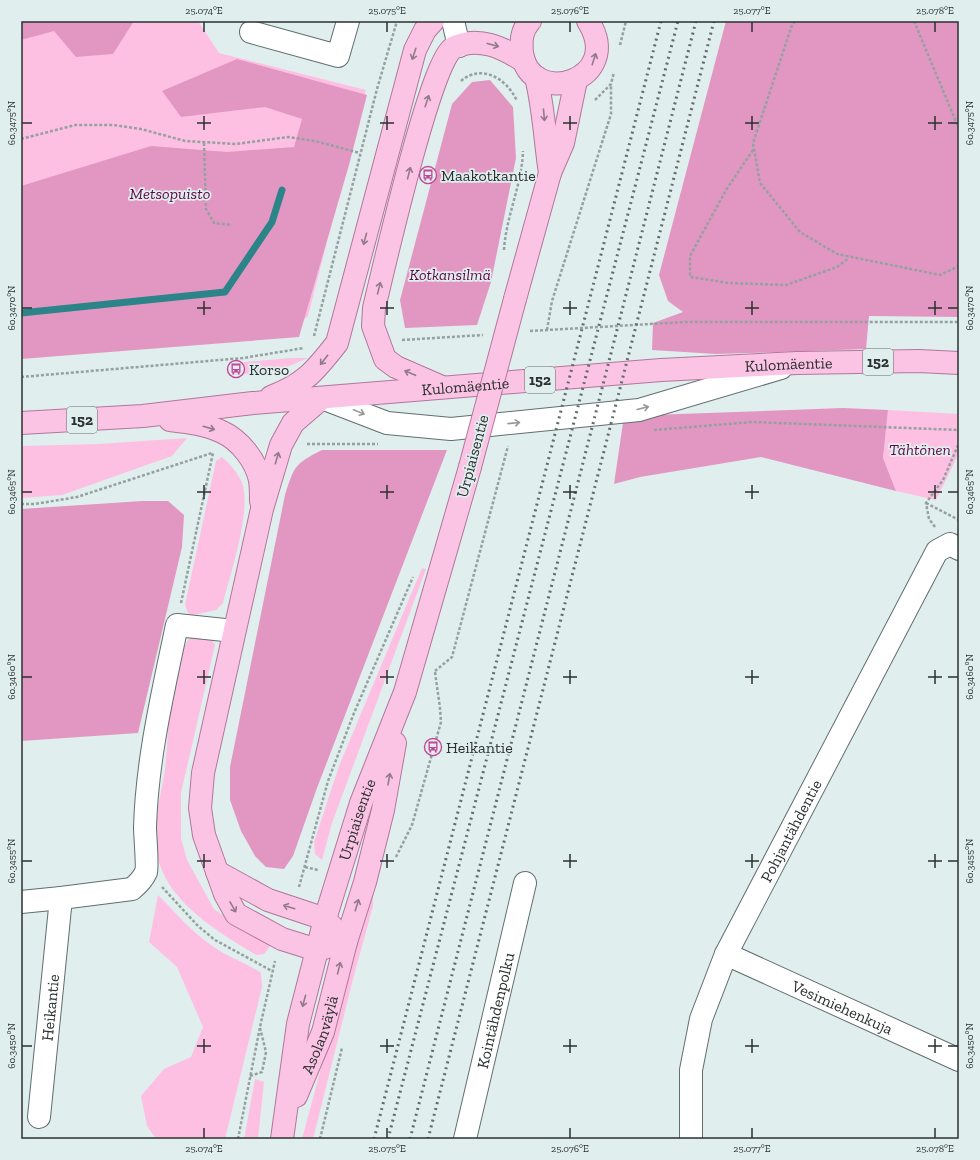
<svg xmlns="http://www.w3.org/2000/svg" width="980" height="1160" font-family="'Zilla Slab',serif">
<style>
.green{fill:#fdc0e2}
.forest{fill:#e297c2}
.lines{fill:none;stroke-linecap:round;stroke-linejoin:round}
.stream{stroke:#2b8588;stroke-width:7}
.minor-casing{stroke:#626e6e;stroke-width:24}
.major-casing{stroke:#b1779a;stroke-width:24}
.path{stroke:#96a0a0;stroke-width:2.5;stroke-dasharray:3 2;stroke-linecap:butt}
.minor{stroke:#fff;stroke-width:22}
.major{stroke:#fbc4e5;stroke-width:22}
.rail{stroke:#646c6c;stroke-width:3;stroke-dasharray:2 4;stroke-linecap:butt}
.major-bridge-casing{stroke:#b1779a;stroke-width:24;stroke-linecap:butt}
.major-bridge{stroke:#fbc4e5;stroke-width:22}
.oneway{stroke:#937a8a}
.oneway2{stroke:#959898}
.ticks{fill:none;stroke:#2b3030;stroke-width:1.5}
.labels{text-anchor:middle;stroke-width:3.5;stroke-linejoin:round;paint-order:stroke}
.shield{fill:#e0eeee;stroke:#616969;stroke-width:1}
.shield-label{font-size:15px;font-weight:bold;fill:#2b3030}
.poi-label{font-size:16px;fill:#2b3030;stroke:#e0eeee;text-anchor:start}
.park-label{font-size:16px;font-style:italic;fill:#610646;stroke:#e0eeee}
.street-label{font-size:16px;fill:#2b3030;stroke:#e0eeee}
.neatline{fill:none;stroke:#2b3030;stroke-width:1.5}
.ticks-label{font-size:10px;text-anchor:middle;fill:#2b3030}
</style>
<rect width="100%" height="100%" fill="#e0eeee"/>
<g class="green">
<polygon points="21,21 198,21 219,53 366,90 308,316 296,326 21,356"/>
<polygon points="291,358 308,358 280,370 245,374 244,362"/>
<polygon points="888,410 959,414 959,453 936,500 896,491 883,458"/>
<polygon points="187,438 172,456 62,495 21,498 21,446 99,444"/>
<path d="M222 457C230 464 238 473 242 483 252 510 230 575 223 603L216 610 193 615 188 613 185 605 216 461Z"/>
<polygon points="422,568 426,569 332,823 322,860 315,854 314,842 339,766"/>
<path d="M193 636H209L215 645 181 793V838L187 860 214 909 232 922 272 944 264 954 257 955 251 952C215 930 164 899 157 853 152 826 161 796 165 769 167 753 167 736 169 720 172 696 179 672 184 648L188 640Z"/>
<polygon points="369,889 373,895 373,906 353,979 313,1139 302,1139"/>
<path d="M158 895C177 914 196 937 220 951 233 959 248 964 261 973L262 987 225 1139H156L147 1126 141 1096 164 1069 191 1057 203 1027 177 967 149 942Z"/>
<polygon points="255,1079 264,1082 258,1139 244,1139"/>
</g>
<g class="forest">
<polygon points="21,21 134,21 113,54 76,57 54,31 21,40"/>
<polygon points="726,21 959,21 959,317 869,316 866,349 716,354 652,350 653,323 683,312 668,301 659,275"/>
<polygon points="237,59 367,95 349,165 299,337 21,359 21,186 151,146 227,152 294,147 302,119 265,107 181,117 162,91"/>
<polygon points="490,80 513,107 516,158 491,282 477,325 405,328 400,300 452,104 472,82"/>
<polygon points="843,408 888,410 883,458 896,491 761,457 640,477 614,484 624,416"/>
<path d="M322 450H447L317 788 293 856 284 869 266 867 255 856 241 831 230 800V767L285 495C294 467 294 464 322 450Z"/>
<polygon points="142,501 168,501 184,515 182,547 138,733 21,741 21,509"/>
</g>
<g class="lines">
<polyline class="stream" points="21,313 225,292 272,222 282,190"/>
<g class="minor-casing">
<g id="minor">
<polyline points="453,21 459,46"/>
<polyline points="251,32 338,56 348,21"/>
<polyline points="322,398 387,423 451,429 639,410 781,368"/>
<polyline points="21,902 61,898"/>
<path id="s1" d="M726 954 959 1060"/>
<path id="s2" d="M39 1117 61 898 132 889C138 884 143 879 146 872 148 866 145 836 145 827 147 759 163 692 177 625L234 631"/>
<path id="s3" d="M465 1139 525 883"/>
<path id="s4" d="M691 1139V1070L701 1019 726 954 937 551 950 544 959 549"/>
</g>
</g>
<g class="major-casing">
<g id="major">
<path d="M530 21C521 31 521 41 522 53 530 109 626 81 588 21"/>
<path d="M536 77C544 109 545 141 550 173"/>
<polyline points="515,299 550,173 563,143 576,80"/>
<path d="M442 387 396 367 385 359 373 326 374 308C383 271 431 60 453 48 478 35 503 48 524 61"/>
<path d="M271 397C305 384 315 371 337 343L415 50 425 30 433 21"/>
<polyline points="322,398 293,423 281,445 262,509 203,773 200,808 204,835 225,894 236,914 282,939 317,950 346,942"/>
<path d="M170 420C187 422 206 424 222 432 240 440 256 461 260 480 261 487 261 494 261 501"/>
<path id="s5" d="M21 423 143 416 253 403 661 370 797 363 919 361 959 363"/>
<polyline points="217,872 268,900 325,919 335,930"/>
<path id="s6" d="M296 1096 323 1032 346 942 365 882 383 810 395 743"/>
<path id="s7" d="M282 1139 298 1024 325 919 361 803 405 692 470 467"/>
</g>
</g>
<g class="path">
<polyline points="795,21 792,25 753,143 760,183 800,232 837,254 940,275 959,266"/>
<polyline points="914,21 959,129"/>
<polyline points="620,45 626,21"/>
<path d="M461 81C482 63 507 79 517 101"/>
<polyline points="595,100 611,84 614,72"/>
<polyline points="21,139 75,125 113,125 141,129 185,141 236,144 288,137 315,141 360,153"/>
<polyline points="204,143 206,209 214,223 232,225"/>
<polyline points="753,150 726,190 690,256 690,277 729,283 786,285 837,267 849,258"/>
<path d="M504 250C506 216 522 185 523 151"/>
<polyline points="547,330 552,301 611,114 611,84"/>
<polyline points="530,331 685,322 959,322"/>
<polyline points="314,336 377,89 397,21"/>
<polyline points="402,340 483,335"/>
<polyline points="21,377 243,358 304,348"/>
<polyline points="654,430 752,422 959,430"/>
<polyline points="307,444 378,444"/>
<polyline points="926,503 959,520"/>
<polyline points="21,504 35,504 77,497 212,453"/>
<polyline points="935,527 929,519 926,503 943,480 959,443"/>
<polyline points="181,603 213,453"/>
<polyline points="435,671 452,657 508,446"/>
<polyline points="396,857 412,825 441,722 440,708 435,672"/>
<polyline points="305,867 318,870"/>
<polyline points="162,887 198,926 215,940 272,971"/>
<polyline points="299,887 328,781 354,713 413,577"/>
<polyline points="250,1076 262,1072 266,1052 260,1028"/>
<polyline points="238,1139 260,1027 275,961"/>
<polyline points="320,1139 342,1048"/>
</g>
<use href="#minor" class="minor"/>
<use href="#major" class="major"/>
<g class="rail">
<polyline points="374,1139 661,21"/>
<polyline points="388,1139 678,21"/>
<polyline points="410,1139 696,21"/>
<polyline points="428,1139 714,21"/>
</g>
<g class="major-bridge-casing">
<polyline id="major-bridge" points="470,467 515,299"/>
</g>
<use href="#major-bridge" class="major-bridge"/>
</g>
<defs><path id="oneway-shaft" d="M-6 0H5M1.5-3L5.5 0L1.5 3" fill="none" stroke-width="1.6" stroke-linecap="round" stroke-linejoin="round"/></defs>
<g class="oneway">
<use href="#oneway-shaft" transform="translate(493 45) rotate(15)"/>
<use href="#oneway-shaft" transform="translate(414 54) rotate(108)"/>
<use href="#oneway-shaft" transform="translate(594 59) rotate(-72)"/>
<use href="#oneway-shaft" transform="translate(427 101) rotate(-72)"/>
<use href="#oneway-shaft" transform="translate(544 115) rotate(85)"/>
<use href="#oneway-shaft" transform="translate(409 173) rotate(-76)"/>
<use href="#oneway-shaft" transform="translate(365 239) rotate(105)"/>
<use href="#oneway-shaft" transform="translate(379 288) rotate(-76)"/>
<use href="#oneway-shaft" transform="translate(324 360) rotate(128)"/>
<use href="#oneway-shaft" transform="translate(410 373) rotate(-157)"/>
<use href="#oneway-shaft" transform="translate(209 428) rotate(16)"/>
<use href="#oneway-shaft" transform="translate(277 458) rotate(-74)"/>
<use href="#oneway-shaft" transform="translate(389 779) rotate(-80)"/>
<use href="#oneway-shaft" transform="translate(357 905) rotate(-73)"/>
<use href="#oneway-shaft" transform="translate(233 907) rotate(60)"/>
<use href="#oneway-shaft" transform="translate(289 907) rotate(-162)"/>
<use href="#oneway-shaft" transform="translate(339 968) rotate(-76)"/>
<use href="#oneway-shaft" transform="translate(304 1001) rotate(105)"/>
</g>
<g class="oneway2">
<use href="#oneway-shaft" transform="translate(643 408) rotate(-14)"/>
<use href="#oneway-shaft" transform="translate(359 412) rotate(22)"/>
<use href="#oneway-shaft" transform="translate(514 423) rotate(-6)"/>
</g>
<path class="ticks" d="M204 22V32M387 22V32M570 22V32M752 22V32M935 22V32M204 116V130M387 116V130M570 116V130M752 116V130M935 116V130M22 123H32M197 123H211M380 123H394M563 123H577M745 123H759M928 123H942M948 123H958M204 301V315M387 301V315M570 301V315M752 301V315M935 301V315M22 308H32M197 308H211M380 308H394M563 308H577M745 308H759M928 308H942M948 308H958M204 485V499M387 485V499M570 485V499M752 485V499M935 485V499M22 492H32M197 492H211M380 492H394M563 492H577M745 492H759M928 492H942M948 492H958M204 670V684M387 670V684M570 670V684M752 670V684M935 670V684M22 677H32M197 677H211M380 677H394M563 677H577M745 677H759M928 677H942M948 677H958M204 854V868M387 854V868M570 854V868M752 854V868M935 854V868M22 861H32M197 861H211M380 861H394M563 861H577M745 861H759M928 861H942M948 861H958M204 1039V1053M387 1039V1053M570 1039V1053M752 1039V1053M935 1039V1053M22 1046H32M197 1046H211M380 1046H394M563 1046H577M745 1046H759M928 1046H942M948 1046H958M204 1128V1138M387 1128V1138M570 1128V1138M752 1128V1138M935 1128V1138"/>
<defs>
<g id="bus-ring" transform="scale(0.9)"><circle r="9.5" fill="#e0eeee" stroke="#c34797" stroke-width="1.5"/><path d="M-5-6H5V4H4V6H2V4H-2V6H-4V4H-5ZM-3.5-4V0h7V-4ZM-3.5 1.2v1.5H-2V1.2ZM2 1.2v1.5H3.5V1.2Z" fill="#c34797"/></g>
</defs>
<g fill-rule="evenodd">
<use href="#bus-ring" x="428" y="175"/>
<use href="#bus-ring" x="236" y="369"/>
<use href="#bus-ring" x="433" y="747"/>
</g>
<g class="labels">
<g class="shield">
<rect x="863" y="349" width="30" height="26" rx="3"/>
<rect x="525" y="367" width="30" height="26" rx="3"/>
<rect x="67" y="407" width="30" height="26" rx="3"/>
</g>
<g class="shield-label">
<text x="878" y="367">152</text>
<text x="540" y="385">152</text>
<text x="82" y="425">152</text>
</g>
<g class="poi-label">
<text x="441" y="181">Maakotkantie</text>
<text x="249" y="375">Korso</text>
<text x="446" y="753">Heikantie</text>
</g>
<g class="park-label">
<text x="170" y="199">Metsopuisto</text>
<text x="450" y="280">Kotkansilmä</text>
<text x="920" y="455">Tähtönen</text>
</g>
<g class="street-label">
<text dy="6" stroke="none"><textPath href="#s5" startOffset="770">Kulomäentie</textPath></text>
<text dy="6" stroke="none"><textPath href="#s5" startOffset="446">Kulomäentie</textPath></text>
<text transform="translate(472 456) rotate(-75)" y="6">Urpiaisentie</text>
<text dy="6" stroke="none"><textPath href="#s7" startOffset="329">Urpiaisentie</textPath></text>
<text dy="6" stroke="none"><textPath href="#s4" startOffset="330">Pohjantähdentie</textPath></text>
<text dy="6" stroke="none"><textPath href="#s2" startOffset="110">Heikantie</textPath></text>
<text dy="6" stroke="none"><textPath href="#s1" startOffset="128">Vesimiehenkuja</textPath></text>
<text dy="6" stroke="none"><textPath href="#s3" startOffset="132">Kointähdenpolku</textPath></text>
<text dy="6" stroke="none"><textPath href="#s6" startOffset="66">Asolanväylä</textPath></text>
</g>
</g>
<rect width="980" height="1160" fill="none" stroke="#e0eeee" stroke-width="44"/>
<rect x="22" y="22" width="936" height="1116" class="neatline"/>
<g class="ticks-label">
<text x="204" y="14">25.074°E</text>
<text x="387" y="14">25.075°E</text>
<text x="570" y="14">25.076°E</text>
<text x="752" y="14">25.077°E</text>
<text x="935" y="14">25.078°E</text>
<text transform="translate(11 123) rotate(-90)" y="4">60.3475°N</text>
<text transform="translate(969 123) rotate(-90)" y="4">60.3475°N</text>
<text transform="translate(11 308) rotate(-90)" y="4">60.3470°N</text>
<text transform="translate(969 308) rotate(-90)" y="4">60.3470°N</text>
<text transform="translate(11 492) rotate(-90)" y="4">60.3465°N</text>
<text transform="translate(969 492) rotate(-90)" y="4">60.3465°N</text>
<text transform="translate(11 677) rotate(-90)" y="4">60.3460°N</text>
<text transform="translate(969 677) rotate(-90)" y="4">60.3460°N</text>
<text transform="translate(11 861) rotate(-90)" y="4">60.3455°N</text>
<text transform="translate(969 861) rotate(-90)" y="4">60.3455°N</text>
<text transform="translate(11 1046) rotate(-90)" y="4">60.3450°N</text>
<text transform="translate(969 1046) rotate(-90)" y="4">60.3450°N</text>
<text x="204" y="1152">25.074°E</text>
<text x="387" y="1152">25.075°E</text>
<text x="570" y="1152">25.076°E</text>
<text x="752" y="1152">25.077°E</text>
<text x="935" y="1152">25.078°E</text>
</g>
</svg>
